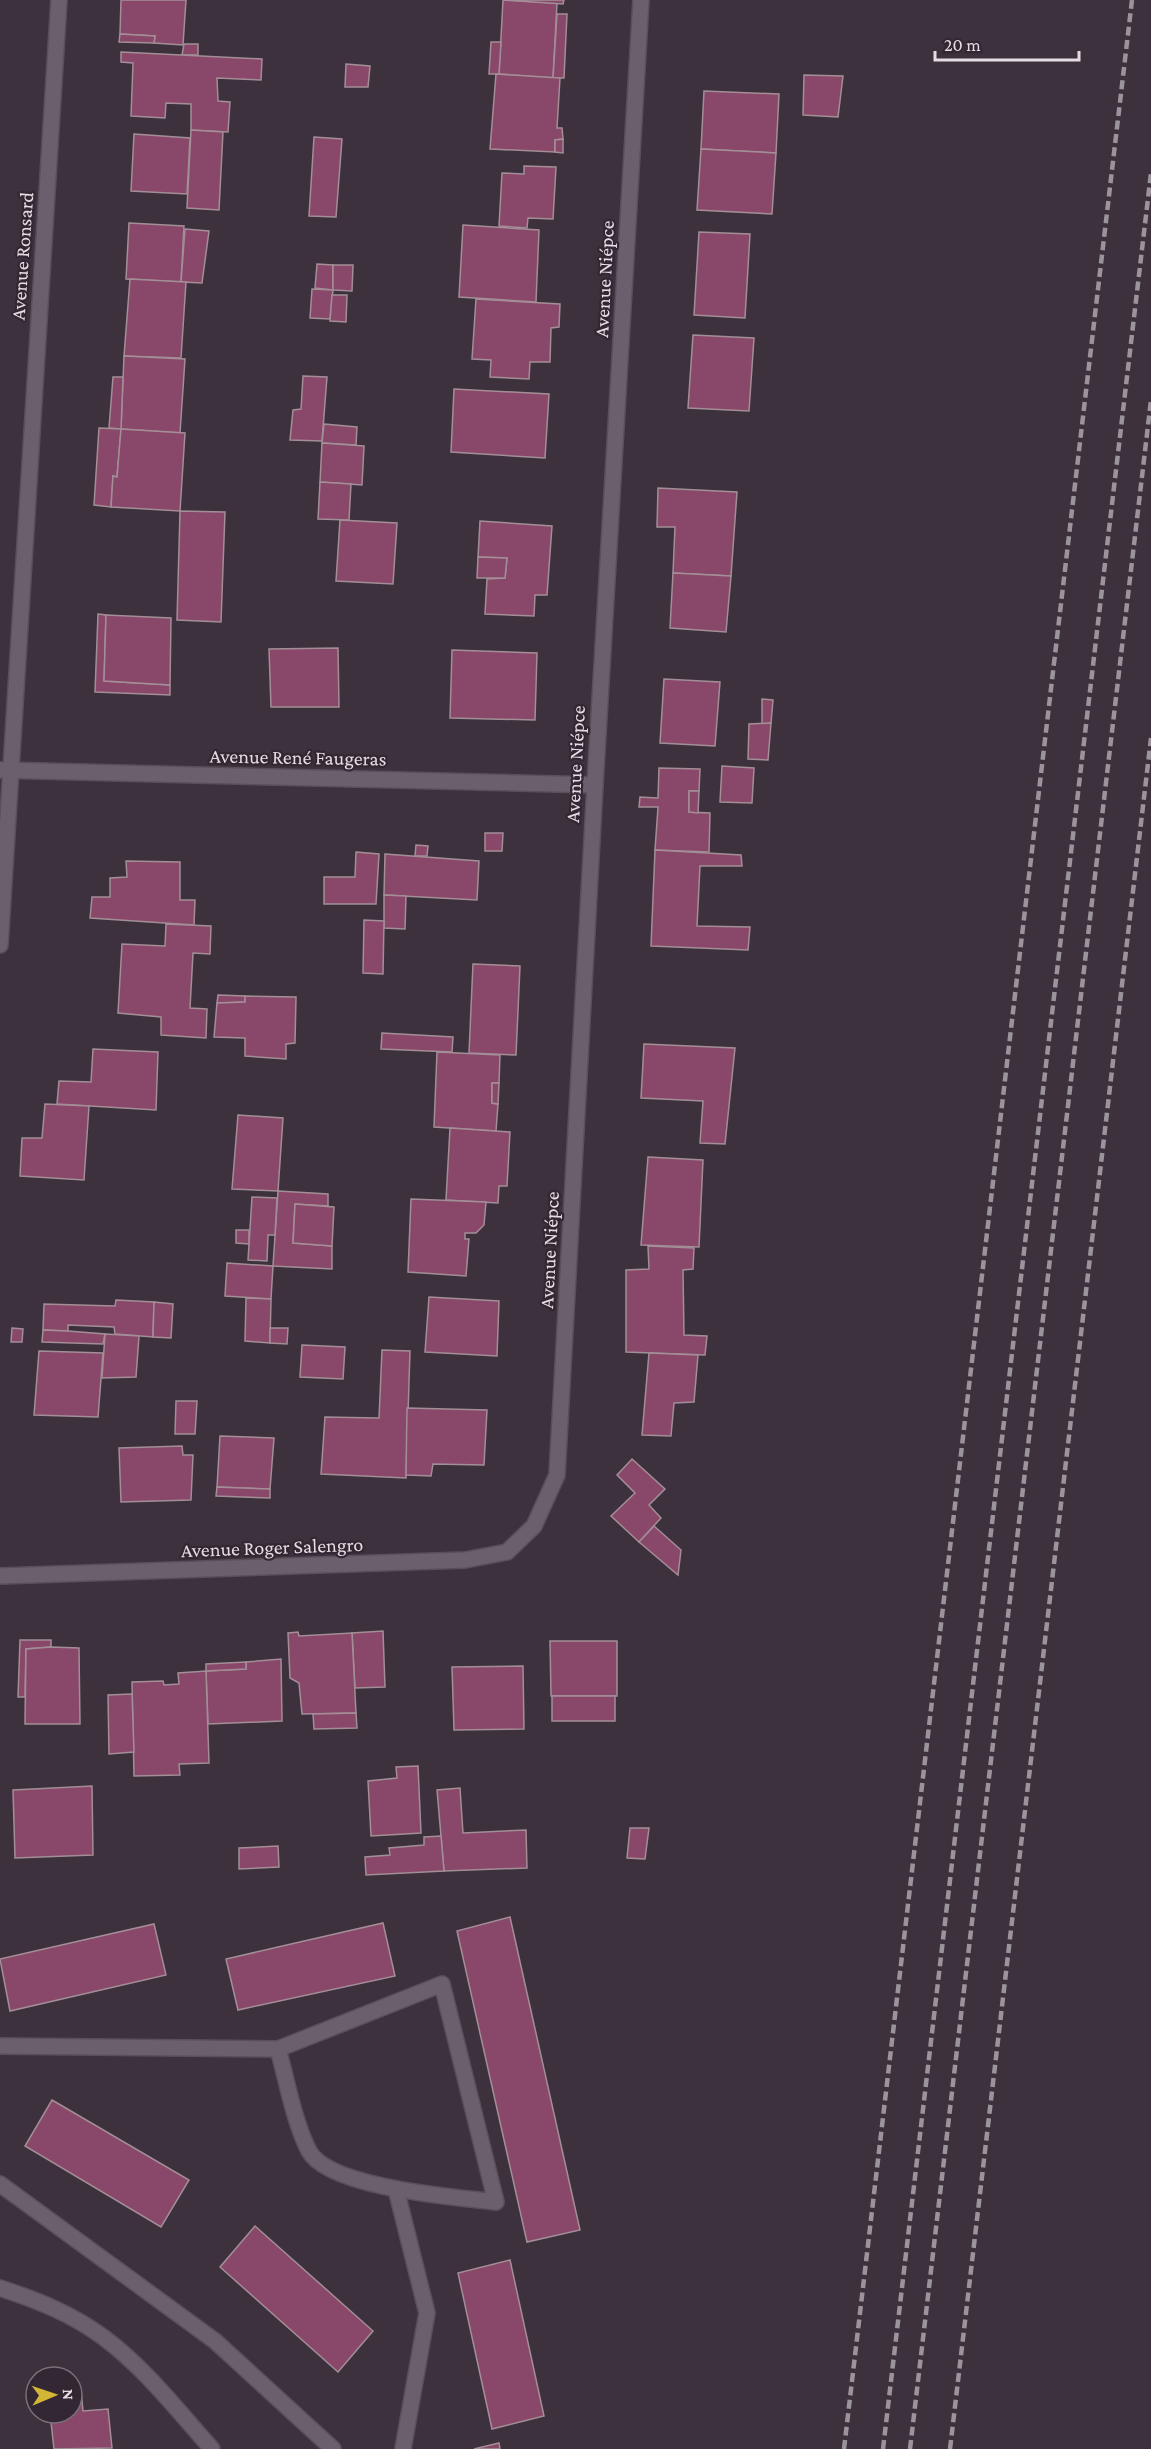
<svg xmlns="http://www.w3.org/2000/svg" width="1151" height="2449" font-family="'Crimson Pro',serif">
<style>
.building{fill:#894869;stroke:#a38e97;stroke-width:1.5}
.lines{fill:none;stroke-linecap:round;stroke-linejoin:round}
.lane-casing{stroke:#594f5a;stroke-width:18}
.street-casing{stroke:#594f5a;stroke-width:18}
.lane{stroke:#6c5f6d;stroke-width:15}
.street{stroke:#6c5f6d;stroke-width:15}
.rail{stroke:#9c949d;stroke-width:4.5;stroke-dasharray:9 4.5;stroke-linecap:butt}
.labels{text-anchor:middle;stroke-width:4.5;stroke-linejoin:round;paint-order:stroke}
.street-label{font-size:20px;fill:#e4dde5;stroke:#322733}
</style>
<rect width="100%" height="100%" fill="#3c313d"/>
<g class="building">
<polygon points="121,0 186,0 183,45 154,43 155,36 120,34"/>
<polygon points="503,0 557,3 553,78 499,74"/>
<polygon points="503,0 564,0 563,4"/>
<polygon points="557,14 567,14 564,78 553,78"/>
<polygon points="120,34 155,36 154,43 119,42"/>
<polygon points="491,42 501,42 499,74 489,74"/>
<polygon points="184,44 198,44 198,55 182,55"/>
<polygon points="121,52 262,59 261,80 217,78 218,101 230,102 228,132 191,130 191,104 166,103 165,118 131,116 133,63 121,62"/>
<polygon points="346,64 370,66 368,87 345,87"/>
<polygon points="496,74 560,78 557,128 562,128 563,139 555,140 555,152 490,149"/>
<polygon points="804,75 843,76 838,117 803,115"/>
<polygon points="704,91 779,94 776,153 701,149"/>
<polygon points="191,130 223,132 219,210 187,208"/>
<polygon points="134,134 190,138 187,194 131,191"/>
<polygon points="314,137 342,139 336,217 309,216"/>
<polygon points="563,139 563,153 555,152 555,140"/>
<polygon points="701,149 776,153 772,214 697,210"/>
<polygon points="524,166 556,167 553,219 528,218 527,228 499,226 502,173 524,174"/>
<polygon points="129,223 184,226 181,282 126,279"/>
<polygon points="463,225 539,230 536,302 459,297"/>
<polygon points="185,229 209,231 202,283 181,282"/>
<polygon points="699,232 750,234 745,318 694,315"/>
<polygon points="317,264 333,265 333,290 315,288"/>
<polygon points="333,265 353,265 352,291 333,290"/>
<polygon points="130,279 186,282 181,358 124,356"/>
<polygon points="312,289 333,290 330,319 310,318"/>
<polygon points="332,295 347,295 346,322 330,321"/>
<polygon points="476,299 560,304 559,327 551,328 550,362 530,362 529,379 490,377 491,360 472,359"/>
<polygon points="693,335 754,338 749,411 688,408"/>
<polygon points="124,356 185,359 180,433 121,429"/>
<polygon points="303,376 327,377 322,441 290,440 293,410 301,409"/>
<polygon points="113,377 123,377 121,429 109,428"/>
<polygon points="454,389 549,394 545,458 451,452"/>
<polygon points="324,424 357,427 356,445 322,443"/>
<polygon points="99,428 121,429 117,477 113,476 111,507 94,505"/>
<polygon points="121,429 185,433 180,511 111,507 113,476 117,477"/>
<polygon points="322,443 364,446 362,485 320,482"/>
<polygon points="320,482 351,484 349,520 318,519"/>
<polygon points="658,488 737,492 731,576 673,573 675,527 657,527"/>
<polygon points="180,511 225,512 221,622 177,620"/>
<polygon points="340,520 397,523 393,584 336,581"/>
<polygon points="480,521 552,526 547,595 535,595 534,616 485,614 487,579 505,578 507,558 478,557"/>
<polygon points="478,557 507,558 505,578 477,578"/>
<polygon points="673,573 731,576 726,632 670,628"/>
<polygon points="98,614 106,615 104,681 170,685 170,695 95,692"/>
<polygon points="106,615 171,618 170,685 104,681"/>
<polygon points="338,648 339,707 271,707 269,649"/>
<polygon points="452,650 537,653 535,720 450,718"/>
<polygon points="664,679 720,682 715,746 660,743"/>
<polygon points="762,699 773,700 771,723 762,724"/>
<polygon points="771,723 768,760 748,759 749,724"/>
<polygon points="722,766 754,768 752,803 720,802"/>
<polygon points="659,768 700,769 699,791 689,791 689,812 710,813 709,852 655,850 658,807 639,807 640,797 658,798"/>
<polygon points="689,791 699,791 698,813 689,812"/>
<polygon points="485,833 503,833 502,851 485,851"/>
<polygon points="416,845 428,846 427,856 415,856"/>
<polygon points="655,850 741,855 742,866 700,866 697,926 750,927 748,950 651,946"/>
<polygon points="356,852 379,854 376,904 324,904 324,877 355,877"/>
<polygon points="385,854 479,861 477,900 384,895"/>
<polygon points="126,861 180,862 180,900 195,900 194,925 90,918 92,897 110,897 110,878 127,877"/>
<polygon points="384,895 406,896 405,929 384,928"/>
<polygon points="364,920 384,921 383,974 363,973"/>
<polygon points="166,924 211,926 210,954 193,953 190,1008 207,1009 206,1038 161,1035 161,1017 118,1013 122,944 165,946"/>
<polygon points="473,964 520,966 516,1055 469,1053"/>
<polygon points="218,995 245,996 245,1002 217,1003"/>
<polygon points="245,996 296,997 295,1043 286,1044 286,1059 245,1056 245,1038 214,1037 217,1003 245,1002"/>
<polygon points="382,1033 453,1037 452,1052 381,1049"/>
<polygon points="644,1044 735,1048 725,1144 700,1143 703,1101 641,1098"/>
<polygon points="93,1049 158,1052 156,1110 57,1104 59,1081 91,1082"/>
<polygon points="437,1052 500,1055 499,1083 492,1083 492,1103 498,1104 496,1131 434,1127"/>
<polygon points="492,1083 499,1083 498,1104 492,1103"/>
<polygon points="45,1104 89,1106 84,1180 20,1176 22,1138 42,1138"/>
<polygon points="238,1115 283,1118 278,1191 232,1189"/>
<polygon points="450,1128 510,1132 507,1186 499,1186 498,1203 446,1200"/>
<polygon points="648,1157 703,1160 699,1247 641,1245"/>
<polygon points="278,1191 328,1194 328,1206 295,1204 293,1243 332,1246 332,1269 273,1266"/>
<polygon points="252,1197 277,1198 275,1235 268,1235 267,1261 248,1260"/>
<polygon points="411,1199 486,1202 484,1225 476,1233 465,1233 465,1239 469,1239 466,1276 408,1272"/>
<polygon points="295,1204 334,1207 332,1246 293,1243"/>
<polygon points="236,1230 249,1230 249,1244 236,1243"/>
<polygon points="648,1246 694,1248 693,1269 683,1270 684,1335 707,1336 705,1355 626,1352 626,1270 649,1269"/>
<polygon points="227,1263 273,1266 271,1299 225,1296"/>
<polygon points="429,1297 499,1301 497,1356 425,1352"/>
<polygon points="246,1298 271,1299 270,1343 245,1341"/>
<polygon points="116,1300 154,1302 153,1337 115,1334 114,1327 68,1325 68,1331 43,1330 44,1304 115,1306"/>
<polygon points="154,1302 173,1304 171,1338 153,1337"/>
<polygon points="12,1328 23,1329 22,1342 11,1342"/>
<polygon points="270,1328 288,1328 287,1344 270,1343"/>
<polygon points="43,1330 68,1331 105,1334 103,1344 42,1342"/>
<polygon points="105,1334 139,1336 136,1377 102,1378"/>
<polygon points="302,1345 345,1347 343,1379 300,1377"/>
<polygon points="382,1350 410,1351 406,1478 321,1474 325,1417 379,1418"/>
<polygon points="39,1351 103,1353 98,1417 34,1415"/>
<polygon points="649,1353 698,1355 694,1402 674,1403 671,1436 642,1435"/>
<polygon points="176,1401 197,1401 195,1434 175,1434"/>
<polygon points="407,1408 487,1410 484,1465 433,1464 431,1476 406,1475"/>
<polygon points="220,1436 274,1438 270,1489 217,1487"/>
<polygon points="182,1446 183,1455 193,1455 191,1500 121,1502 119,1448"/>
<polygon points="632,1459 665,1489 649,1505 661,1518 639,1542 611,1516 635,1493 617,1475"/>
<polygon points="217,1487 270,1489 270,1498 216,1496"/>
<polygon points="654,1526 681,1550 678,1575 639,1542"/>
<polygon points="383,1631 385,1687 355,1688 352,1633"/>
<polygon points="298,1632 299,1636 352,1633 356,1713 302,1714 299,1683 290,1678 288,1633"/>
<polygon points="20,1640 51,1640 51,1647 26,1649 25,1697 18,1697"/>
<polygon points="550,1641 617,1641 617,1696 551,1696"/>
<polygon points="51,1647 79,1648 80,1724 25,1724 26,1649"/>
<polygon points="281,1659 282,1721 208,1724 206,1671 246,1669 246,1662"/>
<polygon points="246,1662 246,1669 206,1671 206,1664"/>
<polygon points="523,1666 524,1729 454,1730 452,1667"/>
<polygon points="206,1671 209,1763 179,1764 180,1775 134,1776 132,1682 163,1681 164,1685 179,1684 178,1673"/>
<polygon points="132,1694 134,1752 109,1754 108,1695"/>
<rect x="552" y="1696" width="63" height="25"/>
<polygon points="356,1713 357,1728 314,1729 313,1714"/>
<polygon points="418,1766 421,1833 371,1836 368,1781 397,1778 396,1767"/>
<polygon points="92,1786 93,1855 15,1858 13,1790"/>
<polygon points="460,1788 463,1833 526,1830 527,1868 444,1871 437,1790"/>
<polygon points="630,1828 649,1828 645,1859 627,1858"/>
<polygon points="441,1836 444,1871 366,1875 365,1857 390,1855 389,1848 424,1845 424,1837"/>
<polygon points="278,1846 279,1867 239,1869 239,1848"/>
<polygon points="510,1917 580,2230 527,2242 457,1931"/>
<polygon points="383,1923 395,1976 238,2010 226,1959"/>
<polygon points="154,1924 166,1975 10,2011 0,1959"/>
<polygon points="52,2100 189,2180 161,2227 25,2146"/>
<polygon points="255,2226 373,2331 338,2372 220,2267"/>
<polygon points="510,2260 544,2416 492,2429 458,2273"/>
<polygon points="81,2390 83,2411 108,2409 112,2448 54,2449 50,2413 72,2413 72,2391"/>
<polygon points="499,2443 500,2449 474,2449"/>
</g>
<g class="lines">
<g class="lane-casing">
<g id="lane">
<path d="M0 2046 278 2049 442 1984 496 2202C455 2197 329 2188 309 2151 294 2122 287 2081 278 2049"/>
<polyline points="0,2184 215,2341 333,2449"/>
<polyline points="396,2189 427,2313 403,2449"/>
</g>
</g>
<g class="street-casing">
<g id="street">
<polyline points="0,770 595,785"/>
<polyline points="0,945 59,0"/>
<polyline points="0,1576 465,1560 507,1552 534,1526 557,1475 595,785 641,0"/>
<path d="M0 2288C37 2300 72 2314 103 2337 145 2368 178 2411 212 2449"/>
</g>
</g>
<use href="#lane" class="lane"/>
<use href="#street" class="street"/>
<g class="rail">
<polyline points="844,2449 1132,0"/>
<polyline points="883,2449 1151,173"/>
<polyline points="910,2449 1151,400"/>
<polyline points="950,2449 1151,738"/>
</g>
</g>
<g class="labels">
<g class="street-label">
<text transform="translate(22 256) rotate(-86)" y="7">Avenue Ronsard</text>
<text transform="translate(604 279) rotate(-87)" y="7">Avenue Niépce</text>
<text transform="translate(298 757) rotate(1)" y="7">Avenue René Faugeras</text>
<text transform="translate(575 764) rotate(-87)" y="7">Avenue Niépce</text>
<text transform="translate(549 1250) rotate(-87)" y="7">Avenue Niépce</text>
<text transform="translate(272 1547) rotate(-2)" y="7">Avenue Roger Salengro</text>
</g>
</g>
<g transform="translate(54 2395) rotate(88)"><circle r="28" fill="#322733" stroke="#79707a" stroke-width="1.5"/>
<path d="M0-4.5L10 22L0 15L-10 22Z" fill="#d3b635"/>
<text y="-9" font-size="16" font-weight="bold" text-anchor="middle" fill="#e4dde5">N</text>
</g>
<path d="M935 51v9h144v-9" fill="none" stroke="#e4dde5" stroke-width="3"/>
<text x="944" y="51" font-size="18" fill="#e4dde5" stroke="#322733" stroke-width="4.5" paint-order="stroke">20 m</text>
</svg>
